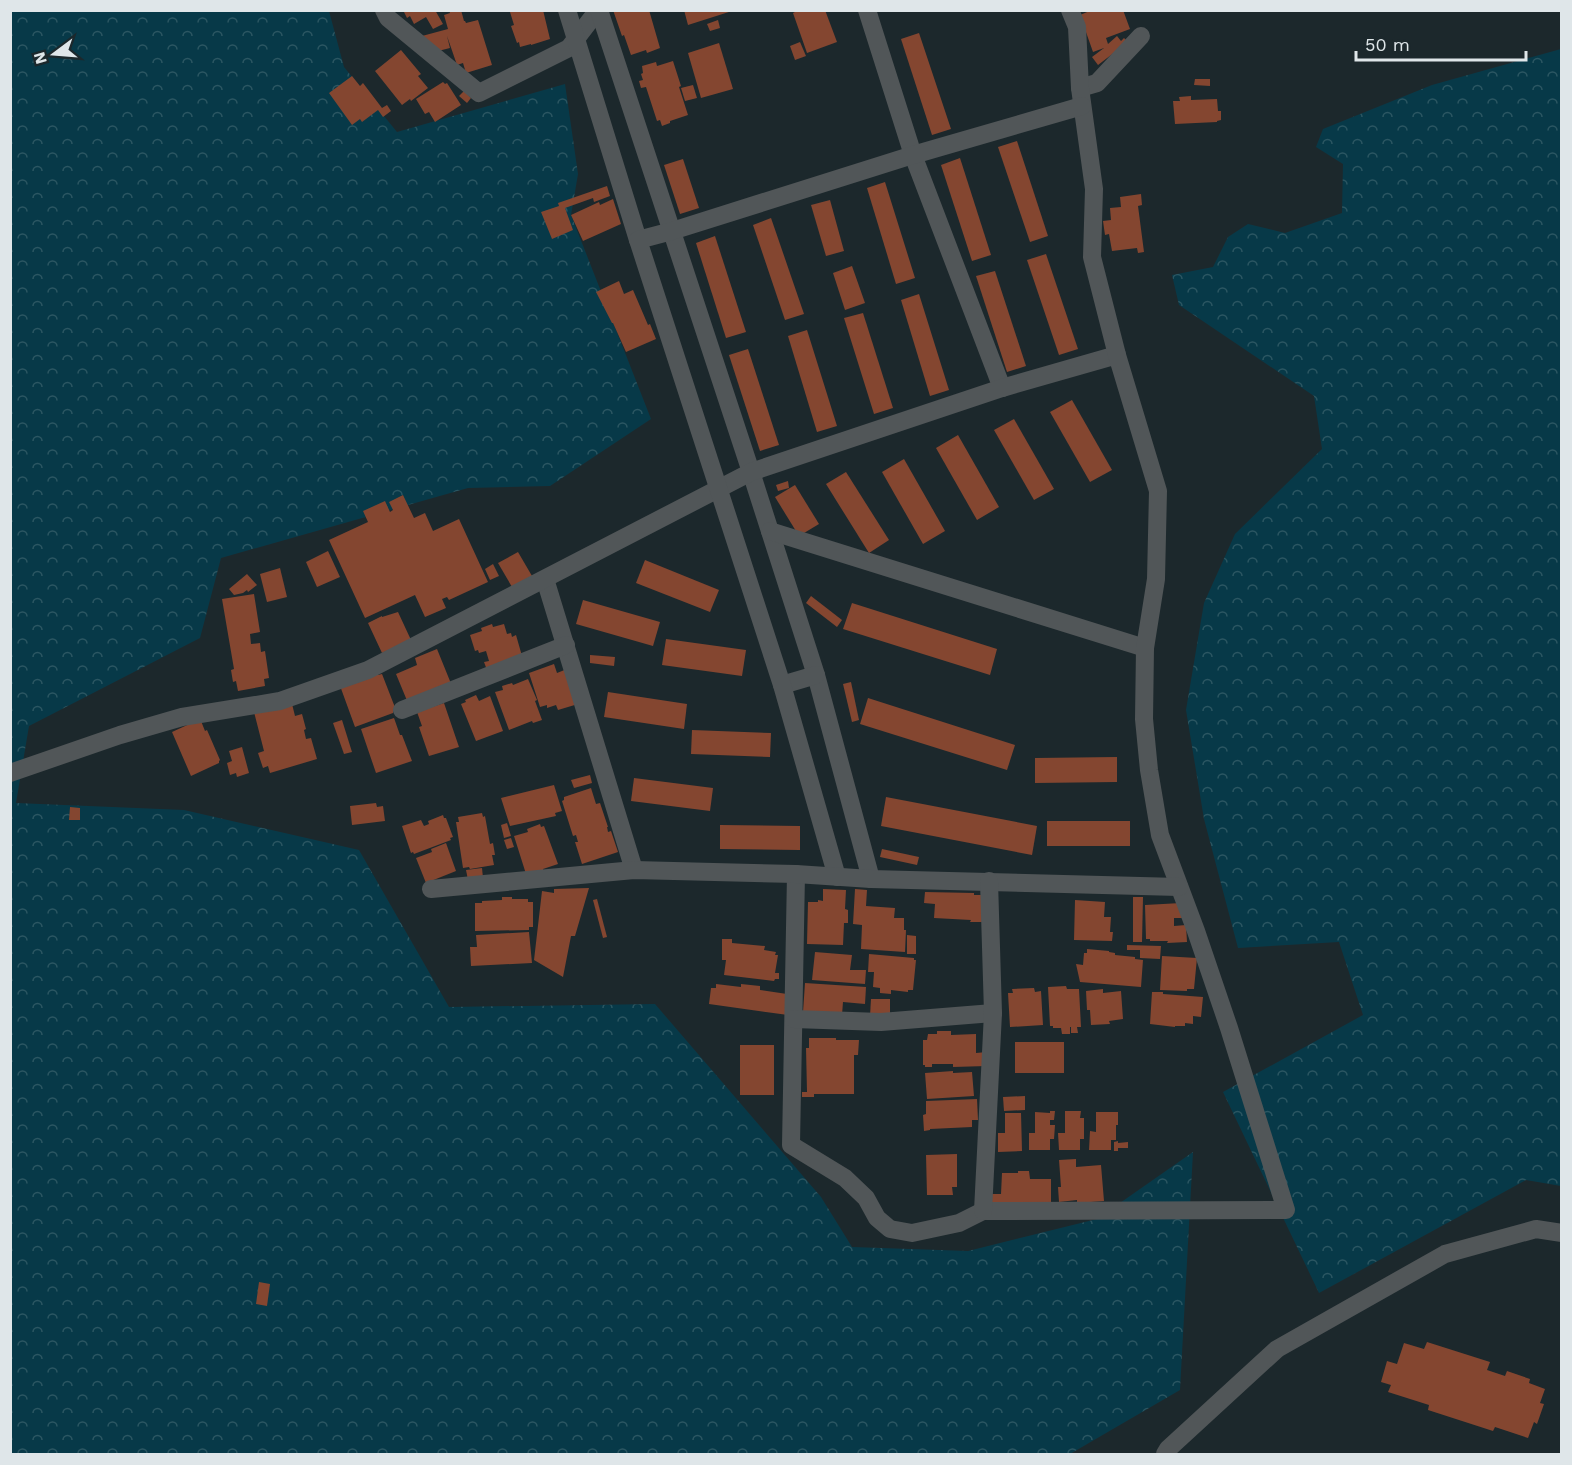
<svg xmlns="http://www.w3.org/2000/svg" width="1572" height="1465" font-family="'Work Sans',sans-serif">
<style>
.forest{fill:url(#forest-crowns)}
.building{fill:#844630}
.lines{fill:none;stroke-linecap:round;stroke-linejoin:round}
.minor{stroke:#515658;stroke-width:18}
</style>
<defs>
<pattern id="forest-crowns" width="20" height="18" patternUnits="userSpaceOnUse" patternTransform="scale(1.5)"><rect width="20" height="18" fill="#073948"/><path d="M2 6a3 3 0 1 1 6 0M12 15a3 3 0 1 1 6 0" fill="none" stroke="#2b5662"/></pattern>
</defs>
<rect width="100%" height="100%" fill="#1c282c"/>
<g class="forest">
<polygon points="10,11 329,11 344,67 397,132 565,84 578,174 571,215 651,419 550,486 468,488 221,558 200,638 29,726 16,803 184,810 359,850 449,1007 655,1004 821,1197 852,1247 968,1251 1097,1219 1193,1152 1180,1390 1070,1454 11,1454"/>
<polygon points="1561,49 1561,1186 1526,1180 1319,1293 1223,1092 1363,1015 1339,942 1238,948 1204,819 1186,710 1204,603 1235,534 1322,449 1314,396 1179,305 1172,275 1213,267 1228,237 1248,224 1285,233 1342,213 1343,164 1316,147 1323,129 1432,85"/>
</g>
<g class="building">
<polygon points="403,10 435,10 443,24 433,29 426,17 414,24 410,16 407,18"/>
<polygon points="449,10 461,10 464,21 465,21 466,23 478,20 492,65 466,73 463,63 457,65 447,36 450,48 438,51 422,36 448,29 444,15 450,13"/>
<polygon points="514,10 543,10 550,39 531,45 531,44 520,47 519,42 517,43 511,26 514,25 510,12"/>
<polygon points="613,10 649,10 660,48 647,53 646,50 631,55 624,35 622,36"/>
<polygon points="684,10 732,10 732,11 688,25"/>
<polygon points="799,10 825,10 837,42 807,53 793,13"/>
<polygon points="1092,10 1123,10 1130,29 1106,38 1108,44 1117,36 1121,41 1124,38 1128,42 1098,65 1092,57 1104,48 1093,52 1080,15"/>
<polygon points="718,20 720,28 710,31 707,24"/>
<polygon points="919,33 951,129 932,135 901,39"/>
<polygon points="800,42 806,56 795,60 790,46"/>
<polygon points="719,43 733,89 701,98 688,53"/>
<polygon points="401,50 421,74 418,76 428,88 411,101 410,99 402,105 375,71"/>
<polygon points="673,61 681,86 679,87 688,115 670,121 670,123 662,126 660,120 657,121 646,87 641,88 639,81 643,80 641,74 643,73 642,66 656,62 657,66"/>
<polygon points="352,76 360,86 363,83 382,108 387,105 391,111 383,117 378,110 362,122 360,119 352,125 329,93"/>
<polygon points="1195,79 1210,79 1210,86 1194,85"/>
<polygon points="443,82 445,84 447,83 461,105 435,122 429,112 425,114 416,99"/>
<polygon points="693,85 697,98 685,101 681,88"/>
<polygon points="464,91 471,98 467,103 459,96"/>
<polygon points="1191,96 1191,100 1217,99 1218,111 1221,111 1221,120 1217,121 1217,122 1175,124 1173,101 1180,101 1179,97"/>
<polygon points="1017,141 1048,236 1030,242 998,147"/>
<polygon points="960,158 991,255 972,261 941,165"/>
<polygon points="683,159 699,208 680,214 664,165"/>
<polygon points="885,182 915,278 896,284 867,188"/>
<polygon points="607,186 610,196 594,202 593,198 565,208 573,230 552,239 541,212 559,206 558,203"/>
<polygon points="1141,194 1142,205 1138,206 1144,252 1138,253 1137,248 1112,251 1109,234 1105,235 1103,221 1111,220 1110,208 1121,207 1120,197"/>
<polygon points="613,199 621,224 583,241 571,215 599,202 600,205"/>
<polygon points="830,200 844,251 826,256 811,205"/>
<polygon points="771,218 804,314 785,320 753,225"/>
<polygon points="715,236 746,332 726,338 696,243"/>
<polygon points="1046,254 1078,349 1059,355 1027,260"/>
<polygon points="852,266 865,303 845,310 833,273"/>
<polygon points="995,271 1026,366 1007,372 976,276"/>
<polygon points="619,281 624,294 633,290 648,325 650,324 656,339 626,352 613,323 612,323 596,292"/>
<polygon points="919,294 949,390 930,396 901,300"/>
<polygon points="863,313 893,408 874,414 844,318"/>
<polygon points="807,330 837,426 817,432 788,336"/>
<polygon points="748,349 779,445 760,451 729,355"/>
<polygon points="1072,400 1112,470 1090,482 1050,412"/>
<polygon points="1014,419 1054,489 1034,500 994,430"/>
<polygon points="958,435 999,507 977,520 936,448"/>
<polygon points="904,459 945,531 923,544 882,472"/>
<polygon points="846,472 889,540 869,553 826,484"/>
<polygon points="788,481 789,488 778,491 776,485"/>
<polygon points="795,485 819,524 799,536 775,497"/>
<polygon points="403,495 414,518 425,513 433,531 459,519 488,582 449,600 447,597 442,599 446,608 425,617 415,595 365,618 329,540 368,522 363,511 385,501 390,512 393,510 389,502"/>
<polygon points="328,551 340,577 317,587 306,562"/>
<polygon points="518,552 532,576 512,587 498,563"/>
<polygon points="645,560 719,590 710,612 636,583"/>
<polygon points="493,564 499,576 490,580 485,569"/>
<polygon points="280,568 287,597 267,602 260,574"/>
<polygon points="247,574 257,585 248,592 247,590 243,593 234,595 229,589"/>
<polygon points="254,594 260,632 250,634 251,644 260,643 261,652 265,651 269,678 264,679 265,686 238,691 236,681 233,682 231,670 234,669 222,599"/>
<polygon points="811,596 842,620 837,627 806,603"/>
<polygon points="583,600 660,622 653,646 576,624"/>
<polygon points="852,603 997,649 990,675 843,629"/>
<polygon points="398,612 411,640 382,653 368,623 382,616 382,617"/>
<polygon points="492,624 493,627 504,624 507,634 511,633 512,637 516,635 522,656 487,670 484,662 489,661 486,651 479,653 478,650 475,651 470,635 482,631 481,628"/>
<polygon points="666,639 746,650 742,676 662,665"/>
<polygon points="437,649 452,686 408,703 396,674 417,665 415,658"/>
<polygon points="590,655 615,657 614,666 590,663"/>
<polygon points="554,664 557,673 567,669 578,704 558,710 556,705 547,708 547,705 540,707 529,673"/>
<polygon points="378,674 378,675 382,674 396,710 393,711 393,713 355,727 339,683"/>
<polygon points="528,679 537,700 535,701 542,720 533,723 532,721 509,730 495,692 503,690 502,686 512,683 513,685"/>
<polygon points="851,682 859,720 852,722 843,684"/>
<polygon points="608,692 687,704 684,729 604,717"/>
<polygon points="476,695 479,701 490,696 503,731 476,741 461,704 466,702 465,700"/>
<polygon points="868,698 1015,745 1007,770 860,724"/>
<polygon points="291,700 295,716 302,714 306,729 304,730 306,739 311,738 317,759 270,773 268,766 263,768 258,753 264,751 254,712"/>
<polygon points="444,703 459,747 429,756 419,727 422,726 417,712"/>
<polygon points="394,718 400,735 402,735 412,761 376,773 361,729"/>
<polygon points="342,720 352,752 344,754 333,723"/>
<polygon points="196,721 201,721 205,731 207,730 220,760 219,761 219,763 191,776 172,732"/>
<polygon points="692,730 771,733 770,757 691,754"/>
<polygon points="242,747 249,773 237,777 236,773 230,775 227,763 232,761 229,751"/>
<polygon points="1117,757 1117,782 1035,783 1035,758"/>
<polygon points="590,775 592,783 574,788 571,780"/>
<polygon points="634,778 713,788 710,811 631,801"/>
<polygon points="554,785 562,811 555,813 556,816 510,826 501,798"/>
<polygon points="591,788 596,804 600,803 608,827 607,827 608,832 611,831 618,852 582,864 575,842 578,842 576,835 573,836 562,801 564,800 564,797"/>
<polygon points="886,797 1037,826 1032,855 881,826"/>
<polygon points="376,803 377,807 383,806 385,821 352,825 350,806"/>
<polygon points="70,807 80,808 80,820 69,820"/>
<polygon points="482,813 483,817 485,816 490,844 493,843 495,855 492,855 494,865 470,869 469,867 463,868 456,822 459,822 458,817"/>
<polygon points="443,815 444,818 446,818 453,837 450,838 451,840 414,854 413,852 411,853 402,826 421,820 424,826 429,824 428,821"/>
<rect x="1047" y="821" width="83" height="25"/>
<polygon points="507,823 511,836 504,838 501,825"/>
<polygon points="540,824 541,827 544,826 558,864 543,869 544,872 526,874 514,836 528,832 527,829"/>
<polygon points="720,825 800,826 800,850 720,849"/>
<polygon points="511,838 514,847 507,849 504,840"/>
<polygon points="446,843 456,871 426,883 416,858 432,852 431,849"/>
<polygon points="882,849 919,857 917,865 880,857"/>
<polygon points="482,868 483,878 468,880 466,870"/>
<polygon points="589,888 575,936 571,936 563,977 534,960 542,891 554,893 554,889"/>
<polygon points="823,889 846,890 845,909 848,910 848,923 844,923 843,945 807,944 808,902 818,902 818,900 823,901"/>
<polygon points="855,889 867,890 866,906 895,908 894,918 904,918 904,930 906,930 905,952 861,949 862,925 853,924"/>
<polygon points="925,892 974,893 974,895 981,895 985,922 970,922 971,920 934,918 935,904 924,903"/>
<polygon points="502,897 512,897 512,899 528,899 528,902 533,902 533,927 529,927 529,930 475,931 475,903 482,903 482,901 502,900"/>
<polygon points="1133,897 1143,897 1142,942 1133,942"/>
<polygon points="597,899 607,937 603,938 593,900"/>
<polygon points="1075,900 1105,902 1104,917 1111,917 1110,932 1113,932 1112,941 1074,940"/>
<polygon points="1181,903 1182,918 1174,918 1174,926 1186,925 1187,942 1167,943 1168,941 1150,941 1150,939 1146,939 1145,905"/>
<polygon points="529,932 532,963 471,966 470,947 477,947 476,935"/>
<polygon points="907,935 916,936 916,954 907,954"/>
<polygon points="722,939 732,939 732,943 765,946 764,950 776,952 775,955 778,955 775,973 779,973 779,979 775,979 774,981 724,975 726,960 722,960"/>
<polygon points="1127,945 1161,946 1160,959 1140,958 1140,950 1127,950"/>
<polygon points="1087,949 1109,951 1109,952 1115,953 1115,955 1135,957 1135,959 1143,960 1141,987 1080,982 1076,964 1083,965 1084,953 1087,953"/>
<polygon points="815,952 852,955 850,970 866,970 865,984 812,980"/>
<polygon points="869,954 914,958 914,960 916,960 913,990 908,990 908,992 891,990 891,994 880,993 880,988 873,987 874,972 868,972"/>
<polygon points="1162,956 1197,958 1194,989 1187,989 1187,991 1160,990"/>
<polygon points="805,983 866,987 865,1004 843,1002 842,1015 803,1012"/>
<polygon points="716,984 741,987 741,984 760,986 760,990 787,994 788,1015 709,1004 711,988 716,988"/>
<polygon points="1066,986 1067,989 1079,989 1081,1027 1077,1027 1078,1033 1071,1033 1071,1027 1070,1027 1070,1034 1062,1034 1061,1028 1053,1028 1053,1026 1050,1026 1048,987"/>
<polygon points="1034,988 1035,992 1041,991 1043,1025 1010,1027 1008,993 1013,993 1012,989"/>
<polygon points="1103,989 1103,993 1121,991 1123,1019 1109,1021 1110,1024 1091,1025 1090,1010 1087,1010 1086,991"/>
<polygon points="1152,992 1163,992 1163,994 1203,997 1201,1017 1193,1016 1193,1024 1185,1023 1185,1026 1175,1026 1175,1027 1150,1024"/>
<polygon points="871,999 890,999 890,1016 870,1016"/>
<polygon points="937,1031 951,1031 951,1035 976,1034 976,1053 987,1052 987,1066 953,1067 953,1064 932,1064 932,1067 925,1067 925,1065 923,1065 923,1040 927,1040 928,1034 937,1034"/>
<polygon points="809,1038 836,1038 836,1040 859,1040 858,1055 854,1055 854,1094 814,1094 814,1097 802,1097 802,1092 807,1092 806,1048 809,1048"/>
<rect x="1015" y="1042" width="49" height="31"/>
<rect x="740" y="1045" width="34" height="50"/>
<polygon points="953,1071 953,1073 972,1072 974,1096 927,1099 925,1073"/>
<polygon points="1025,1096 1025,1110 1004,1111 1003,1097"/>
<polygon points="977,1099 978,1120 972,1120 972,1127 930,1129 930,1130 924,1131 923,1115 926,1114 926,1101"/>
<polygon points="1050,1111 1055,1111 1054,1120 1050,1120 1050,1125 1055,1125 1054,1139 1050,1139 1050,1150 1029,1150 1029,1133 1035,1133 1035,1112 1050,1113"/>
<polygon points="1065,1111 1081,1111 1080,1118 1084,1118 1084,1139 1080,1139 1080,1150 1059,1150 1058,1133 1065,1133"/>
<polygon points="1096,1112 1118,1112 1118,1125 1116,1125 1116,1140 1111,1140 1111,1150 1089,1150 1090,1131 1096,1132"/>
<polygon points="1005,1113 1021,1113 1022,1151 998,1152 998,1133 1005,1133"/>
<polygon points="1118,1141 1118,1143 1128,1142 1128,1148 1118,1148 1118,1151 1114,1151 1114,1142"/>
<polygon points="957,1154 957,1187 952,1187 953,1195 927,1195 926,1155"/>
<polygon points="1076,1159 1076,1167 1101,1165 1104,1201 1077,1203 1077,1200 1059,1202 1058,1187 1061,1187 1059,1160"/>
<polygon points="1018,1171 1029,1171 1030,1179 1051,1179 1051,1204 992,1206 992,1194 1001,1194 1002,1173 1018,1173"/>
<polygon points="259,1282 270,1284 267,1306 256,1304"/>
<polygon points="1427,1342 1490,1362 1487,1370 1505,1376 1507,1371 1530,1379 1529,1383 1545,1389 1540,1403 1544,1404 1537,1424 1534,1422 1528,1438 1495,1427 1493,1431 1428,1410 1429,1405 1388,1392 1391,1385 1381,1382 1387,1361 1397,1364 1404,1343 1424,1349"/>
</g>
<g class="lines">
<g class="minor">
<polyline points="384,10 388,18 479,93 569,48 598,10"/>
<polyline points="567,10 638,240"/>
<polyline points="599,10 751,472 816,675 871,879"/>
<polyline points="867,10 913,155 1002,388"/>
<polyline points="1080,88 1097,83 1141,36"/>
<polyline points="770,531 1145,648"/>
<polyline points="545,579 634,870"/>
<polyline points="782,685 816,675"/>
<polyline points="402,710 566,645"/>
<polyline points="10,773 120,735 182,717 280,701 368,670 751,472 1002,388 1117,355"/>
<polyline points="796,874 791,1145 845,1178 866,1198 877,1218 890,1229 912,1233 959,1223 983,1211 1286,1210 1229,1028 1196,931 1160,835 1149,770 1144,719 1145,648 1156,579 1158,491 1117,355 1092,257 1094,189 1080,88 1077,27 1070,10"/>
<polyline points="837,877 782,685 638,240 672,231 913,155 1082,106"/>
<polyline points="431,889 634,870 796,874 871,879 1179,887"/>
<polyline points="794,1019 881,1022 993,1013"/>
<polyline points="983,1211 993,1013 989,881"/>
<polyline points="1165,1454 1168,1449 1277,1349 1445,1254 1536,1229 1562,1233"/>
</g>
</g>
<rect width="1572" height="1465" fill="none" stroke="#dfe6e9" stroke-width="24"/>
<g transform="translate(54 54) rotate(254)" stroke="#1c282c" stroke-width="4.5" paint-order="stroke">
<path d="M0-4.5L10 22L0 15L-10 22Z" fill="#dfe6e9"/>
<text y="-9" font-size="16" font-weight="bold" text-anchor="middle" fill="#dfe6e9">N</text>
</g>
<path d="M1356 51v9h170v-9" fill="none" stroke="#dfe6e9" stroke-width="3"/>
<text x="1365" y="51" font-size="18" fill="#dfe6e9" stroke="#1c282c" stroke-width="4.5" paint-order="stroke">50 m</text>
</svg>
